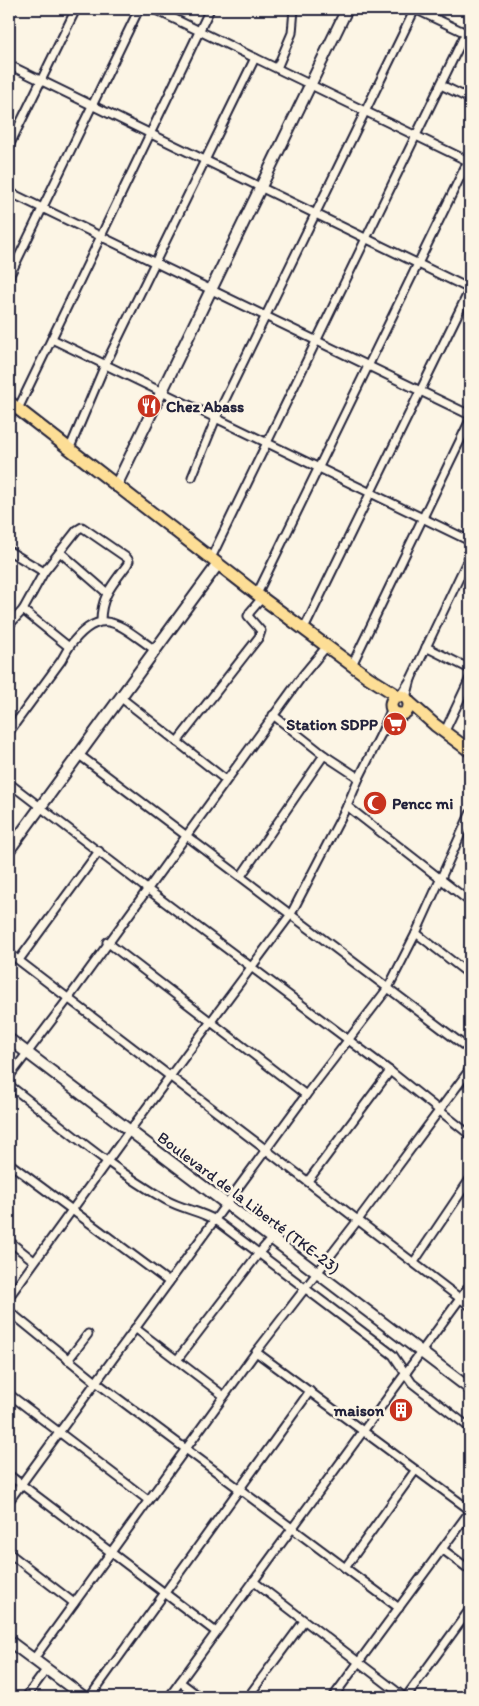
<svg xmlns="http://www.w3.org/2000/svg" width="479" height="1706" font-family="Itim,sans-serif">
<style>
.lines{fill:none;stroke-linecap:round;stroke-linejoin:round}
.street-casing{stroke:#22223b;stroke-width:11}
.secondary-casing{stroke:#22223b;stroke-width:14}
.primary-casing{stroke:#22223b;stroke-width:15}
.street{stroke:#fcf5e5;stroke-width:7}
.secondary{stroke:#fcf5e5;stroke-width:10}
.primary{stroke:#fdde96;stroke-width:11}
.labels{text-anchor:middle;stroke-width:5;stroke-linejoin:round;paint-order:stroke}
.poi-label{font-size:16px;font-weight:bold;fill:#22223b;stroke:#fcf5e5;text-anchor:start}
.street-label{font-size:16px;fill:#22223b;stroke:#fcf5e5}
</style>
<rect width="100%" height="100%" fill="#fcf5e5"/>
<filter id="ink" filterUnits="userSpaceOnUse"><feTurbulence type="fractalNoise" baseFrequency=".02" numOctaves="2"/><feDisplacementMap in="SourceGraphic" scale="10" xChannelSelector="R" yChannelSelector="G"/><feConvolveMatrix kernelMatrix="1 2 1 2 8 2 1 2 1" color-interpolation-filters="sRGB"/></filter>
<g filter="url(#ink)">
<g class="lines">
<g class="street-casing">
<g id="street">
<polyline points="154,9 470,162"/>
<polyline points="415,9 470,35"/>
<polyline points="9,16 12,9"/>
<polyline points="9,65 470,289"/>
<polyline points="277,68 292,33 294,9"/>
<polyline points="441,85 470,99"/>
<polyline points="9,146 76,9"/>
<polyline points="9,192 470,415"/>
<polyline points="9,277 139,9"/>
<polyline points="52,339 470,541"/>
<polyline points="18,409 210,9"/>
<polyline points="69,450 105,365 255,58"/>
<polyline points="192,477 216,418 415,9"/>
<path d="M9 551 44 572 77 530 82 527 127 558 129 561 127 565C113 584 101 596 101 621"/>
<polyline points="60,552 107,593"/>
<polyline points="211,558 470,24"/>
<polyline points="257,594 468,161"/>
<polyline points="23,610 44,572"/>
<path d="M9 625 23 610 69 647C102 603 119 625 155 650"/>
<polyline points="304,629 470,289"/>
<polyline points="426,647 470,669"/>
<polyline points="352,665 470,420"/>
<polyline points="411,679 470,555"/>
<polyline points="400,696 411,679 406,698"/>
<polyline points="120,697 226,780"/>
<polyline points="392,708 381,734 398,714"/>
<polyline points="273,715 324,755 359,778"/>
<polyline points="445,731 470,678"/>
<polyline points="9,732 61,661 69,647"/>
<polyline points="177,742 259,637 261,631 248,616 250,612 262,598"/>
<polyline points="78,754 470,1050"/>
<polyline points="9,783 147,889 390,1071 470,1135"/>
<polyline points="347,806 470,902"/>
<polyline points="241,876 324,755"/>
<polyline points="416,933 470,975"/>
<polyline points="107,942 306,1095"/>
<polyline points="9,953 470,1306"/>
<polyline points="19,960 99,851"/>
<polyline points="9,1077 68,999 303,675 327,646"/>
<path d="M9 1085C60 1124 110 1168 166 1200 182 1209 200 1211 215 1220L393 1355 412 1383 470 1428"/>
<polyline points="9,1163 169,1282"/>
<polyline points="308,1181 390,1071"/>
<polyline points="9,1241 34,1261"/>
<polyline points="414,1262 470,1179"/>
<polyline points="9,1297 130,1130 291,914 347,806 359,778 381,734"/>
<polyline points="9,1311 96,1382 399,1608"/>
<polyline points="135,1328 224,1396"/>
<polyline points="256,1352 470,1510"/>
<polyline points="68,1360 88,1334"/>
<polyline points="177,1360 259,1253 272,1238"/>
<polyline points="9,1394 148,1500"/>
<polyline points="9,1475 216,1632"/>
<polyline points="9,1501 306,1095 388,988 416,933 470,814"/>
<polyline points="442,1549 470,1570"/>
<polyline points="9,1553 74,1603"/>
<polyline points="345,1568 415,1471"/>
<polyline points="253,1581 404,1697"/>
<polyline points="33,1660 256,1352 358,1220 470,1069"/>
<polyline points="180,1682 200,1697"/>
<polyline points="26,1697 46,1670"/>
<polyline points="90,1697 310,1391"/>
<polyline points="169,1697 470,1285"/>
<polyline points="248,1697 304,1621"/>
<polyline points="333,1697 470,1511"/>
<polyline points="406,1697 470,1609"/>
</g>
</g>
<g class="secondary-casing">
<g id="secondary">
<polyline points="116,486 347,9"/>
<polyline points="9,850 218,564"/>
<polyline points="9,1039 470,1389"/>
<polyline points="9,1641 84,1697"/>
</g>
</g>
<g class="primary-casing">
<g id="primary">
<polyline points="9,402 262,598 368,677 398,696"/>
<circle cx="400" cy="705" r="9"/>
<polyline points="409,702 435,725 470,751"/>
</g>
</g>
<use href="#street" class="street"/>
<use href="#secondary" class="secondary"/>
<use href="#primary" class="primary"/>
</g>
</g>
<defs>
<g id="restaurant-disc" transform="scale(1.25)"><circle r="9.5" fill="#c8321e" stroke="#fcf5e5"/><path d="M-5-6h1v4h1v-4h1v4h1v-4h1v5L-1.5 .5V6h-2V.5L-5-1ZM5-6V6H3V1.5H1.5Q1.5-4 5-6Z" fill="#fff"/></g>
<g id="supermarket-disc" transform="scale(1.25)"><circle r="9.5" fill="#c8321e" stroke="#fcf5e5"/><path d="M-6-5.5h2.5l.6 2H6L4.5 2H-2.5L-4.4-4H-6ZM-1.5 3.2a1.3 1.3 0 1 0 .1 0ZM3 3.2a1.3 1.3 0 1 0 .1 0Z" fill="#fff"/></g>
<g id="mosque-disc" transform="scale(1.25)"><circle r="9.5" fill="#c8321e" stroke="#fcf5e5"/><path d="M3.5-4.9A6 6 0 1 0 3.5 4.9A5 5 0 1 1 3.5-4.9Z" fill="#fff"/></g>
<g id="building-disc" transform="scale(1.25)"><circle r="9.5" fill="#c8321e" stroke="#fcf5e5"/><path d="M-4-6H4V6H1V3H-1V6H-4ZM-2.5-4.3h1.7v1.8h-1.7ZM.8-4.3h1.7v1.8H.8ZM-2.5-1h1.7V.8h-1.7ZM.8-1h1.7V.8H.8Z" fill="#fff"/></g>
</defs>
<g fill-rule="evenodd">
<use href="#restaurant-disc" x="149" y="406"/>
<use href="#supermarket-disc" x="395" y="724"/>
<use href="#mosque-disc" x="375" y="803"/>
<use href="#building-disc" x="401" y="1410"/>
</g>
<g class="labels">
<g class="poi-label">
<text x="166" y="412">Chez Abass</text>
<text x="378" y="730" text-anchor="end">Station SDPP</text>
<text x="392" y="809">Pencc mi</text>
<text x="384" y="1416" text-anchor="end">maison</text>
</g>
<g class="street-label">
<text transform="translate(249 1202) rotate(37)" y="6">Boulevard de la Liberté (TKE-23)</text>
</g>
</g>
<rect width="479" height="1706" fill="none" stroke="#fcf5e5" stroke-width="30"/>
<rect x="15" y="15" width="449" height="1676" fill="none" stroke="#22223b" stroke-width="2" filter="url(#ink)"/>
</svg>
